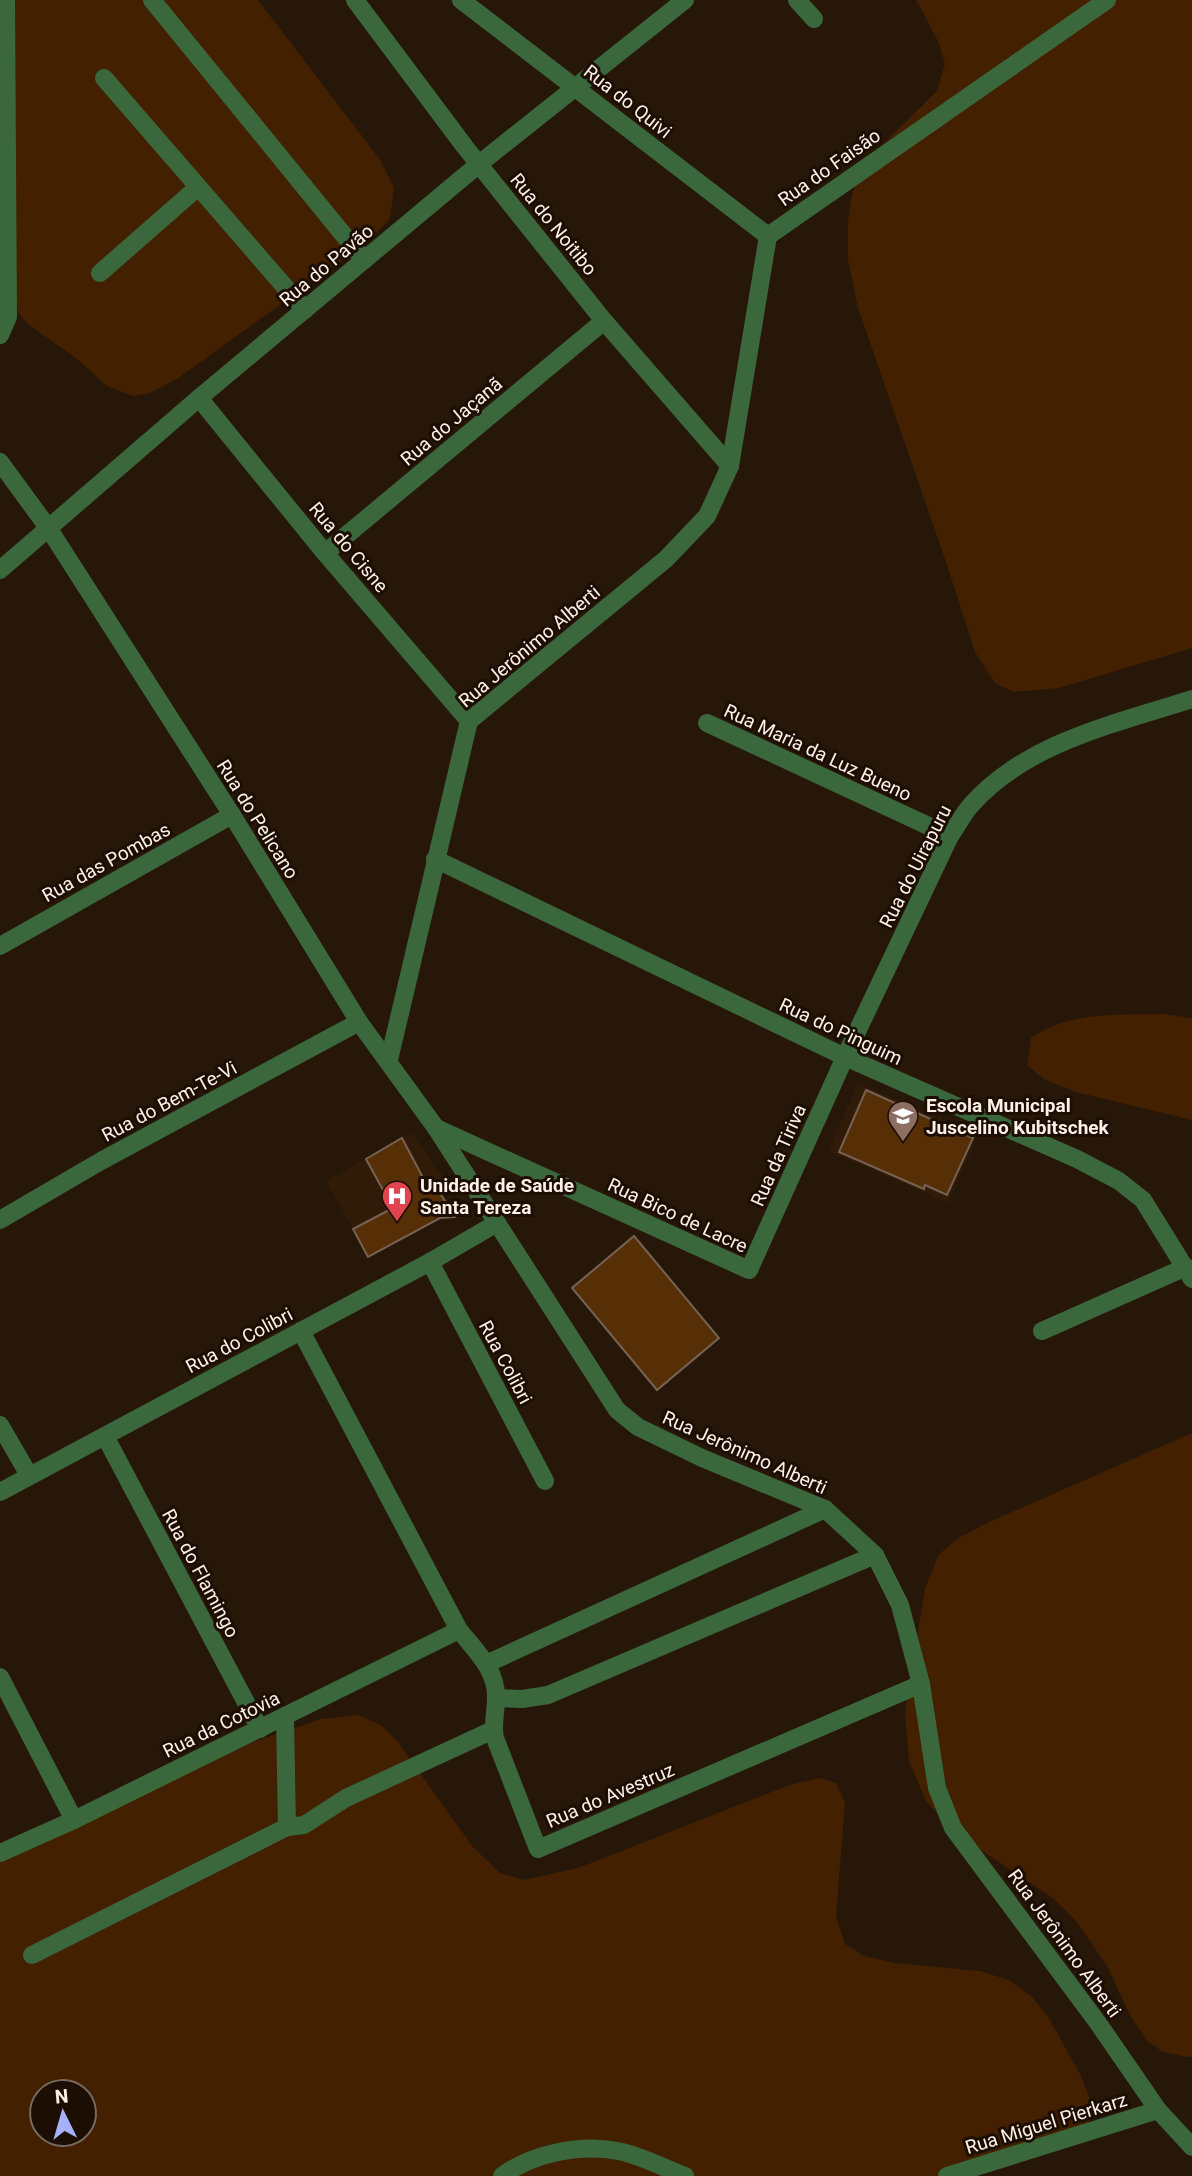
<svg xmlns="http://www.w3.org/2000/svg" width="1192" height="2176" font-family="Roboto,sans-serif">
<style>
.built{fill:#301b08}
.green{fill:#422000;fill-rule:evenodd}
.building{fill:#562f07;stroke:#766253;stroke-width:2}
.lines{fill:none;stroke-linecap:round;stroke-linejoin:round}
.minor{stroke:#3b673c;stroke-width:18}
.labels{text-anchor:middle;stroke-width:6;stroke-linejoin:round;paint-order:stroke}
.street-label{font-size:19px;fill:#fdf1e8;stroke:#1d0e03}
.poi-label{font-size:19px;font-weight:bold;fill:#fdf1e8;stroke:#1d0e03;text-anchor:start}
</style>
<rect width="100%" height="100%" fill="#261709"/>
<g class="built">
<polygon points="858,1083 978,1135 948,1203 828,1151"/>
<polygon points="412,1133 444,1180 353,1229 326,1181"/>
</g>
<g class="green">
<polygon points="0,0 258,0 381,161 394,188 390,219 370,240 177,379 150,393 133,396 107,386 77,359 28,324 19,314 6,284"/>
<polygon points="916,0 1192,0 1192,648 1059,688 1014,692 995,683 975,652 946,562 858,308 848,260 848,221 851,198 861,170 892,135 937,91 945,64 939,43"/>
<path d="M1164 1014 1192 1018V1120L1076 1092 1045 1080 1027 1065 1031 1038C1069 1011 1120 1015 1164 1014Z"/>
<polygon points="1192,1433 1192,2057 1188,2057 1163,2052 1147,2041 1131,2017 1107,1966 1076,1921 1054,1899 973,1845 947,1824 926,1801 909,1761 905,1712 925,1588 939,1554 960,1537 989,1522"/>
<path d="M358 1715 381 1725 397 1741 473 1847 500 1873 524 1880 578 1868 792 1784 820 1778 836 1783 845 1803 836 1916 845 1944 864 1956 895 1963 980 1971 1009 1980 1032 1997 1047 2015 1080 2074 1092 2104 1087 2132 946 2176H0V1862L233 1749 321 1719ZM42 2092H84V2134H42Z"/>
</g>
<g class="building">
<polygon points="866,1090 973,1138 947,1195 925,1185 924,1189 839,1152"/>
<polygon points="402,1138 429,1189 435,1185 455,1217 440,1218 368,1257 353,1229 393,1208 366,1159"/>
<polygon points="634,1236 719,1338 657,1390 572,1288"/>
</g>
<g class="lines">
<g class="minor">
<polyline points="152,0 364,260"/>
<polyline points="355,0 465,147 604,321 730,466"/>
<polyline points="461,0 768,236"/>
<polyline points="797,0 814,19"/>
<polyline points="104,78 305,310"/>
<polyline points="100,273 197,188"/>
<polyline points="0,335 8,317 6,0"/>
<polyline points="199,398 325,553 469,721"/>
<polyline points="0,462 49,529 232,815 359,1022 436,1128 617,1410 638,1427 702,1458 825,1509 875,1555 900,1605 921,1684 937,1788 953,1828 1098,2023 1158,2110 1192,2147"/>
<polyline points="325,553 604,321"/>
<polyline points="0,570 199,398 479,164 685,0"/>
<polyline points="707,723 950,836"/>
<polyline points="435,859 845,1057 1077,1159 1119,1181 1143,1200 1192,1279"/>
<polyline points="0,946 232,815"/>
<polyline points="389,1060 469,721 666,559 707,516 730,466 768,236 1107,0"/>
<path d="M436 1128 749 1270 845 1057 950 836C957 826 963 814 971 805 1027 742 1115 724 1192 699"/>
<polyline points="0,1220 101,1161 359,1022"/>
<polyline points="430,1262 545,1481"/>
<path d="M301 1331 459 1630C475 1650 497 1670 496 1698 496 1712 492 1725 495 1738L538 1849 921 1684"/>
<polyline points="1042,1331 1186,1267"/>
<polyline points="0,1425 29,1475"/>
<polyline points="105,1436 260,1729"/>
<polyline points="0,1492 430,1262 497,1223"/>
<polyline points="486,1664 825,1509"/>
<polyline points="0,1677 74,1820"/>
<polyline points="497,1698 522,1699 548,1695 875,1555"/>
<polyline points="287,1827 304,1825 346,1798 493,1730"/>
<polyline points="0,1853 74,1820 459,1630"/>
<polyline points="32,1955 287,1827 285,1716"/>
<path d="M502 2176C533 2153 580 2144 618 2151 640 2155 664 2168 685 2176"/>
<polyline points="947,2176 1158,2110"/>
</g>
</g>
<defs>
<g id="school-pin" transform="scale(1.575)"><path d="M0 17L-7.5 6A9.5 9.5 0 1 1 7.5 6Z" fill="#8d6e63" stroke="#1d0e03"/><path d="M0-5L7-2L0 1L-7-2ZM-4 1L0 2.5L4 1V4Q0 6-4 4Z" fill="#fff"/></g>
<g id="hospital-pin" transform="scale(1.575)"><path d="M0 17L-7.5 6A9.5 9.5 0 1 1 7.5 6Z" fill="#e0444e" stroke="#1d0e03"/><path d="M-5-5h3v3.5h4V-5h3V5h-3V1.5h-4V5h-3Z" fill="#fff"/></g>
</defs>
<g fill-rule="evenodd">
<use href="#school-pin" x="903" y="1116"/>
<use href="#hospital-pin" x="397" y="1196"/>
</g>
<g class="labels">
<g class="street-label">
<text transform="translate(628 101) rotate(38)" y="7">Rua do Quivi</text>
<text transform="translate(829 167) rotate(-35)" y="7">Rua do Faisão</text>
<text transform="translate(554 224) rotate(51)" y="7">Rua do Noitibo</text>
<text transform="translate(326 265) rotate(-40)" y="7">Rua do Pavão</text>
<text transform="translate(451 421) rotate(-40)" y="7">Rua do Jaçanã</text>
<text transform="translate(349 547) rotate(50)" y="7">Rua do Cisne</text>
<text transform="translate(529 646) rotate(-40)" y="7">Rua Jerônimo Alberti</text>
<text transform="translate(818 752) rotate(25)" y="7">Rua Maria da Luz Bueno</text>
<text transform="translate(258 819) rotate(58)" y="7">Rua do Pelicano</text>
<text transform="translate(106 862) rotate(-29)" y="7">Rua das Pombas</text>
<text transform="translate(915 866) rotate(-63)" y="7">Rua do Uirapuru</text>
<text transform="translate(841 1031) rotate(25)" y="7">Rua do Pinguim</text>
<text transform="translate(169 1101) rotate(-28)" y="7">Rua do Bem-Te-Vi</text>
<text transform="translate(778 1155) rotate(-66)" y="7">Rua da Tiriva</text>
<text transform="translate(678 1215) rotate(25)" y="7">Rua Bico de Lacre</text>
<text transform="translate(239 1340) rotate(-28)" y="7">Rua do Colibri</text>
<text transform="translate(506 1362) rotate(62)" y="7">Rua Colibri</text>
<text transform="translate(745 1452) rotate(24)" y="7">Rua Jerônimo Alberti</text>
<text transform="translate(201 1573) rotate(62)" y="7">Rua do Flamingo</text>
<text transform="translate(221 1724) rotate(-26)" y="7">Rua da Cotovia</text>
<text transform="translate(610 1795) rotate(-23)" y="7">Rua do Avestruz</text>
<text transform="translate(1065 1943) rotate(54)" y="7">Rua Jerônimo Alberti</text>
<text transform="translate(1046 2123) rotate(-17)" y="7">Rua Miguel Pierkarz</text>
</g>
<g class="poi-label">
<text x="926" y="1112">Escola Municipal<tspan x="926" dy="22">Juscelino Kubitschek</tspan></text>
<text x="420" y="1192">Unidade de Saúde<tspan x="420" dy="22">Santa Tereza</tspan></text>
</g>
</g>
<g transform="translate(63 2113) rotate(355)"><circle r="33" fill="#1d0e03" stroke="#77695f" stroke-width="2"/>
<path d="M0-5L12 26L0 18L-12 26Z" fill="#a6b1fc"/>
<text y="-10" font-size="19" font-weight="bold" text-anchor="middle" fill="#fdf1e8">N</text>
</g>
</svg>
